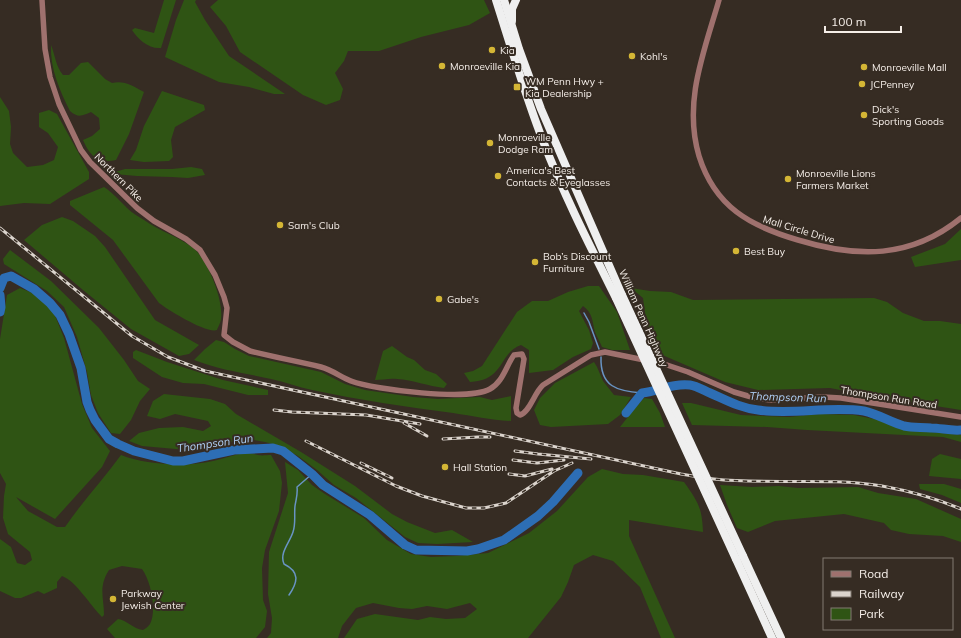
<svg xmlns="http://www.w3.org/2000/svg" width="961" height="638" font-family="Mulish,sans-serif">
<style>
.green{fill:#2f5414}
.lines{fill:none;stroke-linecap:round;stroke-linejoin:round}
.stream{stroke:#6994c4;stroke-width:1.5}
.river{stroke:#2d6eb5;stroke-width:9}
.minor{stroke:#9f716e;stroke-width:5.5}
.highway{stroke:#efefef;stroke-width:8}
.rail-casing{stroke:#dbd4cd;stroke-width:3}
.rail{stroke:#362c23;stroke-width:1.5;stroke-dasharray:4.5;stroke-linecap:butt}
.highway-bridge{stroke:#efefef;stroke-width:8}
.poi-dot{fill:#d4b635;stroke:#362c23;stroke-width:1.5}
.labels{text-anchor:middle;stroke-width:4;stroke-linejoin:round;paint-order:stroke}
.poi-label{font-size:10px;fill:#f5eee8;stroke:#362c23;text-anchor:start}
.street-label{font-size:10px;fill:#f5eee8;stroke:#362c23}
.water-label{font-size:11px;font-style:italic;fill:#afcff5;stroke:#362c23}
</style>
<rect width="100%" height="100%" fill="#362c23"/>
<g class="green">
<path d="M164 0H176L161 48C148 49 138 39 132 30L135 28 154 33Z"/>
<polygon points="184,0 196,0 195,2 205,20 229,56 285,94 274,94 249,87 219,82 165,57 176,20"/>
<polygon points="218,0 484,0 490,13 469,25 421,37 379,51 348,51 344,61 335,73 343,89 340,100 326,105 303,95 240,52 226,26 210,7"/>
<path d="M51 45C55 55 56 67 63 75H69L81 63 88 62 105 79 112 83C124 80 133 86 144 92L129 134 116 160C98 164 90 156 83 140L92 136 100 129 99 118 91 112C82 116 78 118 70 111 60 91 50 69 51 45Z"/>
<polygon points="162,91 204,105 205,110 175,127 171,140 173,157 169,161 144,162 130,160 136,150 144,126"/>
<polygon points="0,97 9,111 11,127 10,144 13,153 27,167 43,165 54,160 58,147 48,133 39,127 39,113 49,110 57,114 89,172 89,179 50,204 24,203 0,206"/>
<polygon points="191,167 202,169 205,175 188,178 172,177 137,176 114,174 115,172 125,169 172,169"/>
<path d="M104 187C113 193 119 200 127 208 132 213 138 216 144 220 159 231 177 236 192 247 207 258 224 300 221 319 221 322 218 327 217 330 207 334 168 310 159 303L113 240 70 205V201Z"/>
<polygon points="62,217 73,221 95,236 105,247 155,320 199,345 189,354 179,356 131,329 83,290 24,240 42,225"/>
<polygon points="961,229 961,260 915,267 911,257 945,244"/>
<polygon points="10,250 51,281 99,328 124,360 138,381 150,389 140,401 131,420 120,434 111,433 98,413 91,395 87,372 77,337 64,307 47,291 4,264 3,259"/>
<path d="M588 286H599L617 312 630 350H612L602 347C600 342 597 337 595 332 592 321 593 313 583 306L579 311 589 330 593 343 591 349 573 357 553 370 529 373V350L521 345C499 352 505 381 470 382L464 373 473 371 482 366 517 312 532 301H548L568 292Z"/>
<path d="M20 288 35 294 54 313 64 338 82 404 92 428 110 451 102 467 55 519 16 497 28 511 57 527H65C82 502 103 480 121 455 145 465 188 467 213 461 224 459 234 454 246 453 251 453 254 454 258 455 262 456 267 455 271 455L280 471 282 483 279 511 265 550 262 568 263 600 267 611 265 627 256 638H115L107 629 118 619C127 620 133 629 143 630 145 629 148 627 150 624 157 611 151 581 142 569L122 566 109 570C98 587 104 598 104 615L102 617C90 605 76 581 62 576L57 582V588L44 594 38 591 21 598H15L0 591V539L11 547 17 563 25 565 32 560 30 552 8 534 3 518 4 496 6 484 0 473V339L7 295Z"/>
<polygon points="631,288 650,291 671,292 693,300 874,298 887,302 903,313 924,321 940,321 961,324 961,410 872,396 830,388 758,390 725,382 660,354 647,327 643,298"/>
<path d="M216 340 224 342 235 349 249 356 321 372 345 384 365 390 413 397 438 399 480 397 492 400 511 396V421C491 420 473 416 453 413 406 407 359 400 312 390 298 387 285 382 271 379 244 373 220 370 194 360L205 349Z"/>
<path d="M392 346 407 357 414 360 425 370 436 374 447 384 444 388C428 386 413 380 397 379 390 378 382 380 375 380L383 351Z"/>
<polygon points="136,350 167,362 223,380 268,390 268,395 248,395 204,384 183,383 162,377 133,358 133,352"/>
<polygon points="594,362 597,367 603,381 614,395 631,397 620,415 608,424 551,427 540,425 534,410 540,398 555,383"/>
<polygon points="164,394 210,399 225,404 236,414 301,452 355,486 392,514 407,522 435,533 452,530 473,542 437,544 418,543 405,537 356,498 334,485 317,470 298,456 280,446 265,442 249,439 238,440 209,449 187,450 142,446 129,441 139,433 159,428 183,427 203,431 211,426 208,421 175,414 160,419 147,416 153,401"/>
<polygon points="644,398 652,399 660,413 665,427 620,427 631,413"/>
<polygon points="682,403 691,403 741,415 789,417 820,414 854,415 879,420 900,429 961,435 961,442 943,437 807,430 767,427 692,425"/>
<polygon points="940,454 961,459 961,479 929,476 932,459"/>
<path d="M285 462 298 470 312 485 325 494 364 518 387 540 411 554 431 557 456 556 488 553 529 533 557 511 588 477 602 469 623 474 643 475 684 482C698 502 702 507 703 532L629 520V536L675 638H661L640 587 613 561 593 555 574 565 568 582 561 597 528 638H344L357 619 375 614 418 620 430 617 446 619 465 618 477 609 470 603 447 609 427 606 412 609 399 608 373 603 356 608 342 626 338 638H267L271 633 272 618 268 594 269 552 288 493Z"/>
<polygon points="919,484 944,484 961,489 961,503 942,495 920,489"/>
<polygon points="720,485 752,487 779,486 798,488 858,487 878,493 916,499 961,519 961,542 943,536 909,534 891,530 884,523 844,514 775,521 748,532 737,528 727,505"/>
</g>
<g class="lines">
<g class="stream">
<polyline points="584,313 589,322 599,349"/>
<path d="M601 357C600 387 617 391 642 393"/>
<path d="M289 595C298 582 300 572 284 564 279 553 290 542 293 532 296 523 294 515 295 506 296 499 298 494 297 487L312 474"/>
</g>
<g class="river">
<polyline points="0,288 4,278 11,276 34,289 50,303 60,315 69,334 81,368 87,402 90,410 95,420 109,439 118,444 134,451 173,461 183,461 234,450 273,448 283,451 312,474 323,485 370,515 405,545 416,550 467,551 478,549 504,540 538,516 553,502 578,473"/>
<polyline points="0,295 1,307 0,312"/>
<path d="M626 413 642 393C658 391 673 383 690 385 697 386 703 390 710 393 726 400 740 408 758 410 793 415 829 406 864 411 878 414 890 422 904 426 913 428 922 427 931 428 941 428 950 431 961 430"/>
</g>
<g class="minor">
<path d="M42 0 45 49 50 77 59 104 81 150 90 162 137 208 154 221 186 239 200 250 215 275 224 297 227 308 224 335 233 342 250 351C273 357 297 361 321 367 332 370 341 377 351 381 375 390 469 401 490 389 503 382 506 366 514 355L522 354 524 359 516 408 517 413 520 415C530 412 534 393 543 385L591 355 605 352 664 364 688 372 734 392 755 398 771 400 823 397 841 398 961 417"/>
<path d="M719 0C704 52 683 102 699 156 715 207 750 226 798 240 857 258 911 259 961 218"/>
</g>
<g class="highway">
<path d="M496 0C511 47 525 95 543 141 564 195 590 246 616 298"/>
<polyline points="504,0 519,49 541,109 622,295"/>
<polyline points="512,21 512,9 516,0"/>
<polyline points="743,556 781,638"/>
<polyline points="736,559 772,638"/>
</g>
<g class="rail-casing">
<g id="rail">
<path d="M0 228 132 336 168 357 205 371 681 474C692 476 703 478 714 479 770 485 827 477 882 486 910 491 935 498 961 509"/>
<polyline points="274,410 292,412 366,415 420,424"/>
<polyline points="404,423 427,436"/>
<polyline points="443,439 478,437 490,437"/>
<polyline points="306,441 396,486 422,496 466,508 484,508 506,503 554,471 572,463"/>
<polyline points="515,451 538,454 591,459"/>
<polyline points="513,460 537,463 564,460"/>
<polyline points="361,463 392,478"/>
<polyline points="509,474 525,476 552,469"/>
</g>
</g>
<use href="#rail" class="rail"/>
<g class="highway-bridge">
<polyline points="622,295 743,556"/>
<polyline points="616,298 736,559"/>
</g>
</g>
<g class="poi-dot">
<circle cx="492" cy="50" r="4"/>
<circle cx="632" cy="56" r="4"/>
<circle cx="442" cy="66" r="4"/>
<circle cx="864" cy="67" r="4"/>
<circle cx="862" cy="84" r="4"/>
<rect x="513" y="83" width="8" height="8" rx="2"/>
<circle cx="864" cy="115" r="4"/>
<circle cx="490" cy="143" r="4"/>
<circle cx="498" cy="176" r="4"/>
<circle cx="788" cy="179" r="4"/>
<circle cx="280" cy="225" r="4"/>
<circle cx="736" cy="251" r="4"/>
<circle cx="535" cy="262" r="4"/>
<circle cx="439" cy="299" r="4"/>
<circle cx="445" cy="467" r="4"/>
<circle cx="113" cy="599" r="4"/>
</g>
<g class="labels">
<g class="poi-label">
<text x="500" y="54">Kia</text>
<text x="640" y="60">Kohl's</text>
<text x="450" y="70">Monroeville Kia</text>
<text x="872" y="71">Monroeville Mall</text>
<text x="525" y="85">WM Penn Hwy +<tspan x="525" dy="12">Kia Dealership</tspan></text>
<text x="870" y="88">JCPenney</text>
<text x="872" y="113">Dick's<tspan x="872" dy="12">Sporting Goods</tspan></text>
<text x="498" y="141">Monroeville<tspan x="498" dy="12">Dodge Ram</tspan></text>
<text x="506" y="174">America's Best<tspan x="506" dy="12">Contacts &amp; Eyeglasses</tspan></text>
<text x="796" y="177">Monroeville Lions<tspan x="796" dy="12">Farmers Market</tspan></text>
<text x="288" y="229">Sam's Club</text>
<text x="744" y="255">Best Buy</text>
<text x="543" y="260">Bob’s Discount<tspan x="543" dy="12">Furniture</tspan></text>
<text x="447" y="303">Gabe's</text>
<text x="453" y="471">Hall Station</text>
<text x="121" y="597">Parkway<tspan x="121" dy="12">Jewish Center</tspan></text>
</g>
<g class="street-label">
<text transform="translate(119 177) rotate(45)" y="4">Northern Pike</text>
<text transform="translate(799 229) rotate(17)" y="4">Mall Circle Drive</text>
<text transform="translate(644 318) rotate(66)" y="4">William Penn Highway</text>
<text transform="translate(889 397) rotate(9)" y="4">Thompson Run Road</text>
</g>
<g class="water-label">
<text transform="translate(788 397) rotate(2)" y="4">Thompson Run</text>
<text transform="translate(215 443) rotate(-8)" y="4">Thompson Run</text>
</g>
</g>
<rect x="823" y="558" width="130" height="72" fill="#362c23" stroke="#827a72"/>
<rect x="831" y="571" width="20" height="6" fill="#9f716e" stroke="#827a72"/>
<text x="859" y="578" font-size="12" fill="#f5eee8">Road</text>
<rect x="831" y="591" width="20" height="6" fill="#dbd4cd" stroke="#827a72"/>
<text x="859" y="598" font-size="12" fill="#f5eee8">Railway</text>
<rect x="831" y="608" width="20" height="12" fill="#2f5414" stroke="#827a72"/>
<text x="859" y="618" font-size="12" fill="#f5eee8">Park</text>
<path d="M825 26v6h76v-6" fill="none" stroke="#f5eee8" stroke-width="2"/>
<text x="831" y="26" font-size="12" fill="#f5eee8" stroke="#362c23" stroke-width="3" paint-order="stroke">100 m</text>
</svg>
